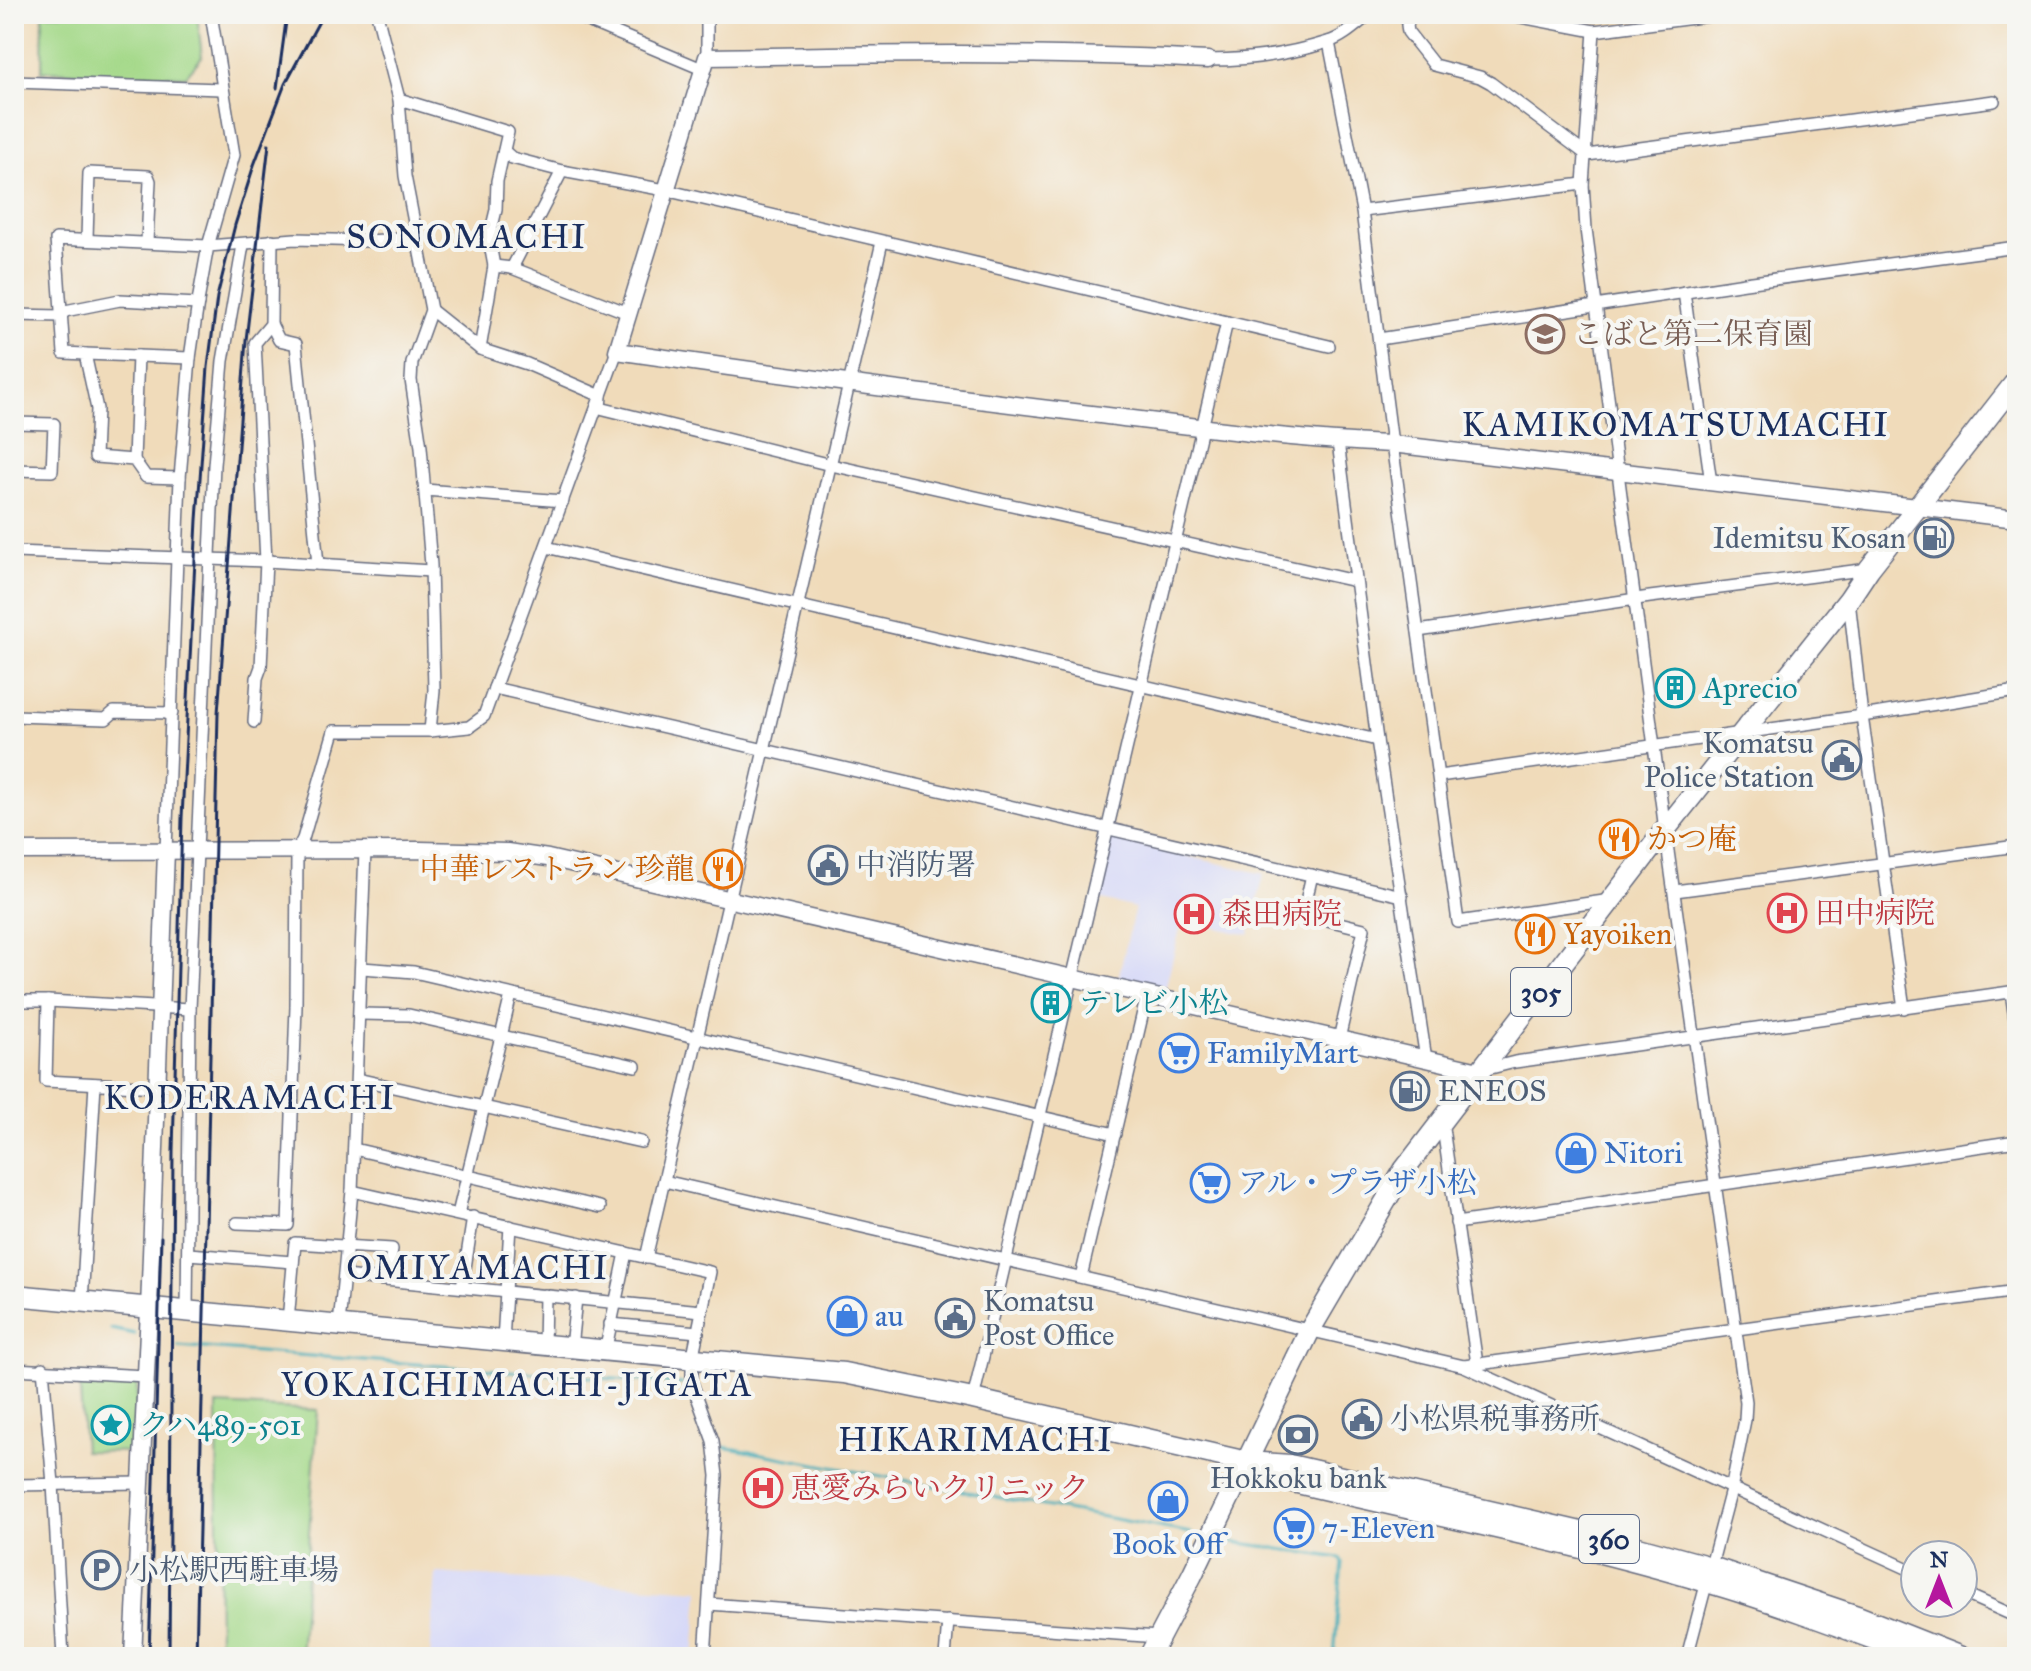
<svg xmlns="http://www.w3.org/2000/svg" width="2031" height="1671" font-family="'IM FELL Great Primer','Noto Serif JP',serif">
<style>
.built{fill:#d6d8f8}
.green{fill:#a5d98a;stroke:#608474;stroke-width:2}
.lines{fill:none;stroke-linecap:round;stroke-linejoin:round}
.stream{stroke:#3babb8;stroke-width:3}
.street-casing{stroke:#666b7e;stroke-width:14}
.secondary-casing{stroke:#666b7e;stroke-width:19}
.highway-casing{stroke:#666b7e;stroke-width:23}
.street{stroke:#fff;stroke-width:11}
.secondary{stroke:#fff;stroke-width:16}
.highway{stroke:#fff;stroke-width:20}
.rail{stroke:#1b2f5e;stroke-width:3}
.labels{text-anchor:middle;stroke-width:8;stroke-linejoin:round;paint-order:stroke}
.shield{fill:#f6f6f2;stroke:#5d6b8a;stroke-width:2}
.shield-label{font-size:28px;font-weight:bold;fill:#1b2f5e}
.education-label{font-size:30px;fill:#785e54;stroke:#f6f6f2;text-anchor:start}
.service-label{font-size:30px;fill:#4e5e75;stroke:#f6f6f2;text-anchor:start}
.culture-label{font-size:30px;fill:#0d838f;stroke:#f6f6f2;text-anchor:start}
.food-label{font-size:30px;fill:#c56008;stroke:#f6f6f2;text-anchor:start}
.health-label{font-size:30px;fill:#be3a42;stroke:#f6f6f2;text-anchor:start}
.shop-label{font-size:30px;fill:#366cbe;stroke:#f6f6f2;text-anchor:start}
.quarter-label{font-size:34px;letter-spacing:2px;fill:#1b2f5e;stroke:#f6f6f2}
</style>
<rect width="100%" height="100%" fill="#f6f6f2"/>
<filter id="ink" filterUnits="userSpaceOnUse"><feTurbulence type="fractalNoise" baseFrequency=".0125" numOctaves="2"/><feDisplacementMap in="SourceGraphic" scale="16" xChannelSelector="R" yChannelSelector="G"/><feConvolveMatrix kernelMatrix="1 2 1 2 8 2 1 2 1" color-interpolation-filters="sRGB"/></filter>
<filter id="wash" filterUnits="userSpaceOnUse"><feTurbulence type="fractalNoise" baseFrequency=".006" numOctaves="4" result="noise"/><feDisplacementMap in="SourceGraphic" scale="32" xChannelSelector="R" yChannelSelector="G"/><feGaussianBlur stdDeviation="1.8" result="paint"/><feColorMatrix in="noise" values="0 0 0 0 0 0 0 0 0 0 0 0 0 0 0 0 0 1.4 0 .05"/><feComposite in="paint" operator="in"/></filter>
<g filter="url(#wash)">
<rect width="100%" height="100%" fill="#f0dbba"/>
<g class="built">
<polygon points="1109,838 1264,874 1249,935 1182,920 1165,990 1118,979 1135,908 1094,898"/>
<polygon points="436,1573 699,1590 694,1657 430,1657"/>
</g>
<g class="green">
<polygon points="43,14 197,14 202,57 186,76 42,71"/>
<polygon points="79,1374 132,1380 137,1385 135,1452 84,1451"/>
<polygon points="217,1405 318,1410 300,1657 219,1657"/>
</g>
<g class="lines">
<g class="stream">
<polyline points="111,1329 135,1334"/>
<polyline points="178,1346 682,1384"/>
<polyline points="724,1447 1191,1533"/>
<polyline points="1227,1541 1340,1558 1342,1562 1334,1657"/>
</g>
</g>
</g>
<g filter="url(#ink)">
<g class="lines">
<g class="street-casing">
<g id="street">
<polyline points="211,14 234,155 208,246 199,296 190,358 180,478 146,477 134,460 95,457 97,409 85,354 64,353 56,239 208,246 295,239 368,241 416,238"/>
<polyline points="377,14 399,99 405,176 431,310 412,363 411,380 421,447 431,565 434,690 430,731"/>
<polyline points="571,14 702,69"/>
<polyline points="707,14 707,57"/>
<polyline points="1411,14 1407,25 1408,32 1434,65 1480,77 1491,83 1587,155 1994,101"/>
<polyline points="1505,14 1594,31 1724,14"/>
<polyline points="1594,31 1583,184 1586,229 1665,830 1746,1402 1745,1420 1731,1490 1687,1657"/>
<polyline points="1329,42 1362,211 1392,444 1458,922 1611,900"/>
<path d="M1208 60C1248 60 1290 54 1328 42 1344 37 1357 24 1370 14"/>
<polyline points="14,82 221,89"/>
<polyline points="399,99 508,132 497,181 496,210 489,239 494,266 480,349"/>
<polyline points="504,151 512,158 562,171"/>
<polyline points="1362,211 1583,184"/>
<polyline points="87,238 89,173 148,176 150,181 147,242"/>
<polyline points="494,266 512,268 628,313"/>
<polyline points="512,268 562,171 665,190 1329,346"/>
<polyline points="1684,292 1711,483"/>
<polyline points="431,310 480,349 527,364 601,396 600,408 831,465 1355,581"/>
<polyline points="14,315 61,316 65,311 120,300 198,304"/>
<polyline points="271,324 279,340 296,344 318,564"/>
<polyline points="1379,339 1745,283 2017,247"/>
<polyline points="85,354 190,358"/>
<polyline points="14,423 54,424 52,471 14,470 14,468"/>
<polyline points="1338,442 1377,740 1426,1059"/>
<polyline points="134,460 138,356"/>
<polyline points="425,490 563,501"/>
<polyline points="546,547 1377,740"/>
<polyline points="14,552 266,561 431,571"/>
<polyline points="1849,600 1862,716 1904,1008"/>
<polyline points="1418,631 1650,597 1869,569"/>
<polyline points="494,688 1402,896"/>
<polyline points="14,716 106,719 114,712 172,713"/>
<polyline points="254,722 257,678 261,667 266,561 255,343 271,324 272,240"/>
<polyline points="1439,776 1862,716 2017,691"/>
<polyline points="166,851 180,478"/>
<polyline points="1312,875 1303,914 1364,929 1339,1039"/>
<polyline points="1675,891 2017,846"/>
<polyline points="362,968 414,972 1115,1134"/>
<polyline points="2011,992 2017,1033"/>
<polyline points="14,1001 48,1001 46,1081 157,1087"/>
<polyline points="48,1001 190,1009"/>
<polyline points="360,1014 409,1015 635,1066"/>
<polyline points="1483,1070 1515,1062 2017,991"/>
<polyline points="357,1079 641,1142"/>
<polyline points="1442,1121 1477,1364"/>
<polyline points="354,1149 600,1207"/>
<polyline points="664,1181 1464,1366 1915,1572"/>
<polyline points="352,1191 710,1272 692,1360 692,1383 713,1441 717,1476 705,1657"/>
<polyline points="458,1214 511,995"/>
<polyline points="237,1223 288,1225 296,1007 297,850 303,839 334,731 430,731 469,727 484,716 617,351"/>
<polyline points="1456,1223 2017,1141"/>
<polyline points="188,1254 293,1262"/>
<polyline points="646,1258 882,242"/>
<polyline points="344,1276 702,1311"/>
<polyline points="1081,1277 1147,995"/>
<polyline points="462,1287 473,1217"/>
<polyline points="82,1302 95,1084"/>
<polyline points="187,1312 190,1009 214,465 223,361 243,245"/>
<polyline points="288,1321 295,1243 392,1249 388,1280"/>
<polyline points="610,1324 698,1332"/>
<polyline points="339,1325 352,1191 365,850"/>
<polyline points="503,1341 510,1226"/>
<polyline points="544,1346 545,1295"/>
<polyline points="571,1348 576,1298"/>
<polyline points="605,1352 626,1253"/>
<polyline points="1464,1366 2017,1291"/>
<polyline points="43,1368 53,1484 63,1657"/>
<polyline points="14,1369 146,1376"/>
<polyline points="973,1399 1227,322"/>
<polyline points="14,1485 141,1483"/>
<polyline points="1963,1593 2017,1617"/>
<polyline points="709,1604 1158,1637"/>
<polyline points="945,1657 948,1621"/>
</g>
</g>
<g class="secondary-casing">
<g id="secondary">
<path d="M1208 60C1041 51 874 54 707 57L617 351C774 374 932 395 1091 414 1191 426 1291 440 1392 444L2017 519"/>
<polyline points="14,851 420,850 507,852 548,858 1479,1071"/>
<polyline points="133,1657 149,1309 166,851"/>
</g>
</g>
<g class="highway-casing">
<g id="highway">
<polyline points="14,1295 844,1373 973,1399 1247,1462 1290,1465 1598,1536 1711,1567 1860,1617 1961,1657"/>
<path d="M1258 1467 1285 1480C1426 1514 1571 1541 1710 1583 1782 1604 1852 1631 1922 1657"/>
<polyline points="1149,1657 1192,1575 1310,1330 1404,1170 1665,830 1849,599 1869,569 2017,380"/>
</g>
</g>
<use href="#street" class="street"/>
<use href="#secondary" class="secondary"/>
<use href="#highway" class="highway"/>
<g class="rail">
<polyline points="277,88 287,14"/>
<polyline points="149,1657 161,1237"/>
<polyline points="169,1657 173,1151 182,818 197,520 208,367 217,297 235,225 254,165 285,84 323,14"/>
<polyline points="196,1657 218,713 246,340 269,144"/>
</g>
</g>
</g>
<defs>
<g id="school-ring" transform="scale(2)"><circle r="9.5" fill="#f6f6f2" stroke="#8d6e63" stroke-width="1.5"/><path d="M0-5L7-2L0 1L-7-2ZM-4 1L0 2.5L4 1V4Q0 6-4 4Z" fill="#8d6e63"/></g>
<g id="fuel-ring" transform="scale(2)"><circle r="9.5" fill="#f6f6f2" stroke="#5c6f8a" stroke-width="1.5"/><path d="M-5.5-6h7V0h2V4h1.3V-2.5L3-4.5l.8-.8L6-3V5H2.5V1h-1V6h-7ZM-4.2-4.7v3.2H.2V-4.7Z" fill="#5c6f8a"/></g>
<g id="building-ring" transform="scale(2)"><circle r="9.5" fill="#f6f6f2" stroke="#0f9aa8" stroke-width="1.5"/><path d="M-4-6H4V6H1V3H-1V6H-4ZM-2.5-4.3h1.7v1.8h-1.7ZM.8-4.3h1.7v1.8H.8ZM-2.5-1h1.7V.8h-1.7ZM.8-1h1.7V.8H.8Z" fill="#0f9aa8"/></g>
<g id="civic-ring" transform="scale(2)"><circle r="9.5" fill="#f6f6f2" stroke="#5c6f8a" stroke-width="1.5"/><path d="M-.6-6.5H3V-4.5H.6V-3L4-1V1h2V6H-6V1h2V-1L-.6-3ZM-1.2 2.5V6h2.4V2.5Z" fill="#5c6f8a"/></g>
<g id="restaurant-ring" transform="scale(2)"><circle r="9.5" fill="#f6f6f2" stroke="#e8710a" stroke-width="1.5"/><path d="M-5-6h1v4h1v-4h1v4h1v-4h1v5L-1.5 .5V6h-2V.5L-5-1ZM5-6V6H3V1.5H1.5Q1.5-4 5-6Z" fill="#e8710a"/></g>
<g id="hospital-ring" transform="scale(2)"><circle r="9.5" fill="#f6f6f2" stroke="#e0444e" stroke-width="1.5"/><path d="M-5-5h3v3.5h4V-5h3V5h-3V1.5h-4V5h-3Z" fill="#e0444e"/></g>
<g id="supermarket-ring" transform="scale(2)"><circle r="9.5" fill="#f6f6f2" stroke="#3f7fe0" stroke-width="1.5"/><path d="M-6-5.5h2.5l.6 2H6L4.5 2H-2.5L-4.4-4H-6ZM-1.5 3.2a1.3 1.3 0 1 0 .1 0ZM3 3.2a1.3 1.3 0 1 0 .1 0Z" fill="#3f7fe0"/></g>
<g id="shop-ring" transform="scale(2)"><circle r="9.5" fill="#f6f6f2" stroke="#3f7fe0" stroke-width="1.5"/><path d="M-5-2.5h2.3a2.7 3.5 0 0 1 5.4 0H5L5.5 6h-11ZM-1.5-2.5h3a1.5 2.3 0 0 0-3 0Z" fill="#3f7fe0"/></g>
<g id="sight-ring" transform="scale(2)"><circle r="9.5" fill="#f6f6f2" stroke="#0f9aa8" stroke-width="1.5"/><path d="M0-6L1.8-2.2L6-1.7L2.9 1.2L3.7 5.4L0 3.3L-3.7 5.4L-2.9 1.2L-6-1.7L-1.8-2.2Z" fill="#0f9aa8"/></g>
<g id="bank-ring" transform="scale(2)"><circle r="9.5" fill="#f6f6f2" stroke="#5c6f8a" stroke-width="1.5"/><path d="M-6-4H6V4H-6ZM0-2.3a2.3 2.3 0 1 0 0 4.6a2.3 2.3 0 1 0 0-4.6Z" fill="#5c6f8a"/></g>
<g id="parking-ring" transform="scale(2)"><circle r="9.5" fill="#f6f6f2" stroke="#5c6f8a" stroke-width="1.5"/><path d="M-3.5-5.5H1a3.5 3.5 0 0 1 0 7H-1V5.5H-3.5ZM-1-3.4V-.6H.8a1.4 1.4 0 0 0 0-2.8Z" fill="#5c6f8a"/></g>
</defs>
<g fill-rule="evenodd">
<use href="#school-ring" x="1545" y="334"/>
<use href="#fuel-ring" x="1934" y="538"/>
<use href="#building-ring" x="1675" y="688"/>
<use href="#civic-ring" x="1842" y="760"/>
<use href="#restaurant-ring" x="1619" y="839"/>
<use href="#civic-ring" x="828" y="865"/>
<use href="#restaurant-ring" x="723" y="869"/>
<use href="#hospital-ring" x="1787" y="913"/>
<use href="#hospital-ring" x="1194" y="914"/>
<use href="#restaurant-ring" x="1535" y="934"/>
<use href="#building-ring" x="1051" y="1003"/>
<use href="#supermarket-ring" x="1179" y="1053"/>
<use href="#fuel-ring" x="1410" y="1091"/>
<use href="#shop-ring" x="1576" y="1153"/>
<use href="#supermarket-ring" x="1210" y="1183"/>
<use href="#shop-ring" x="847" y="1316"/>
<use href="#civic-ring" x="955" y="1318"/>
<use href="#civic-ring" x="1362" y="1419"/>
<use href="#sight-ring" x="111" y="1425"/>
<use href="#bank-ring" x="1298" y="1435"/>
<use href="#hospital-ring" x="763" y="1488"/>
<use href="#shop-ring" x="1168" y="1501"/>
<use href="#supermarket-ring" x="1294" y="1528"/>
<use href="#parking-ring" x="101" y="1570"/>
</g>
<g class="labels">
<g class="shield">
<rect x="1511" y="968" width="60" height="48" rx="6"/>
<rect x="1579" y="1515" width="60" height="48" rx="6"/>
</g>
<g class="shield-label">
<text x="1541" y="1002">305</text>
<text x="1609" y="1549">360</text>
</g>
<g class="education-label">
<text x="1573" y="344">こばと第二保育園</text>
</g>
<g class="service-label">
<text x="1906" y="548" text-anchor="end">Idemitsu Kosan</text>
<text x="1814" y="753" text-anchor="end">Komatsu<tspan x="1814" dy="34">Police Station</tspan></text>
<text x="856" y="875">中消防署</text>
<text x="1438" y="1101">ENEOS</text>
<text x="983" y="1311">Komatsu<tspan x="983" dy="34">Post Office</tspan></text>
<text x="1390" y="1429">小松県税事務所</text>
<text x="1298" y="1488" text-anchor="middle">Hokkoku bank</text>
<text x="129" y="1580">小松駅西駐車場</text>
</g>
<g class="culture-label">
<text x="1703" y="698">Aprecio</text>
<text x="1079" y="1013">テレビ小松</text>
<text x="139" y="1435">クハ489-501</text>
</g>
<g class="food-label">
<text x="1647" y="849">かつ庵</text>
<text x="695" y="879" text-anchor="end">中華レストラン 珍龍</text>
<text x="1563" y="944">Yayoiken</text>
</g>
<g class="health-label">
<text x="1815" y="923">田中病院</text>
<text x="1222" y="924">森田病院</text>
<text x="791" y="1498">恵愛みらいクリニック</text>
</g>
<g class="shop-label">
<text x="1207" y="1063">FamilyMart</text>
<text x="1604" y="1163">Nitori</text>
<text x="1238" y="1193">アル・プラザ小松</text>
<text x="875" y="1326">au</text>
<text x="1322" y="1538">7-Eleven</text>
<text x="1168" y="1554" text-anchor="middle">Book Off</text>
</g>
<g class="quarter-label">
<text x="467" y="248">SONOMACHI</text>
<text x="1676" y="436">KAMIKOMATSUMACHI</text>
<text x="250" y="1109">KODERAMACHI</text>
<text x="478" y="1279">OMIYAMACHI</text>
<text x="517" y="1396">YOKAICHIMACHI-JIGATA</text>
<text x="976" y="1451">HIKARIMACHI</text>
</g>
</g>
<rect width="2031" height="1671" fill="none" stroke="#f6f6f2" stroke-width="48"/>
<g transform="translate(1939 1579)"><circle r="38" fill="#f6f6f2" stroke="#9ea6b7" stroke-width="2"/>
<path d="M0-6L14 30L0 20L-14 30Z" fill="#b5179e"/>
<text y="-12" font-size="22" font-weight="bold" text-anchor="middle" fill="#1b2f5e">N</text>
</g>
</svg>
